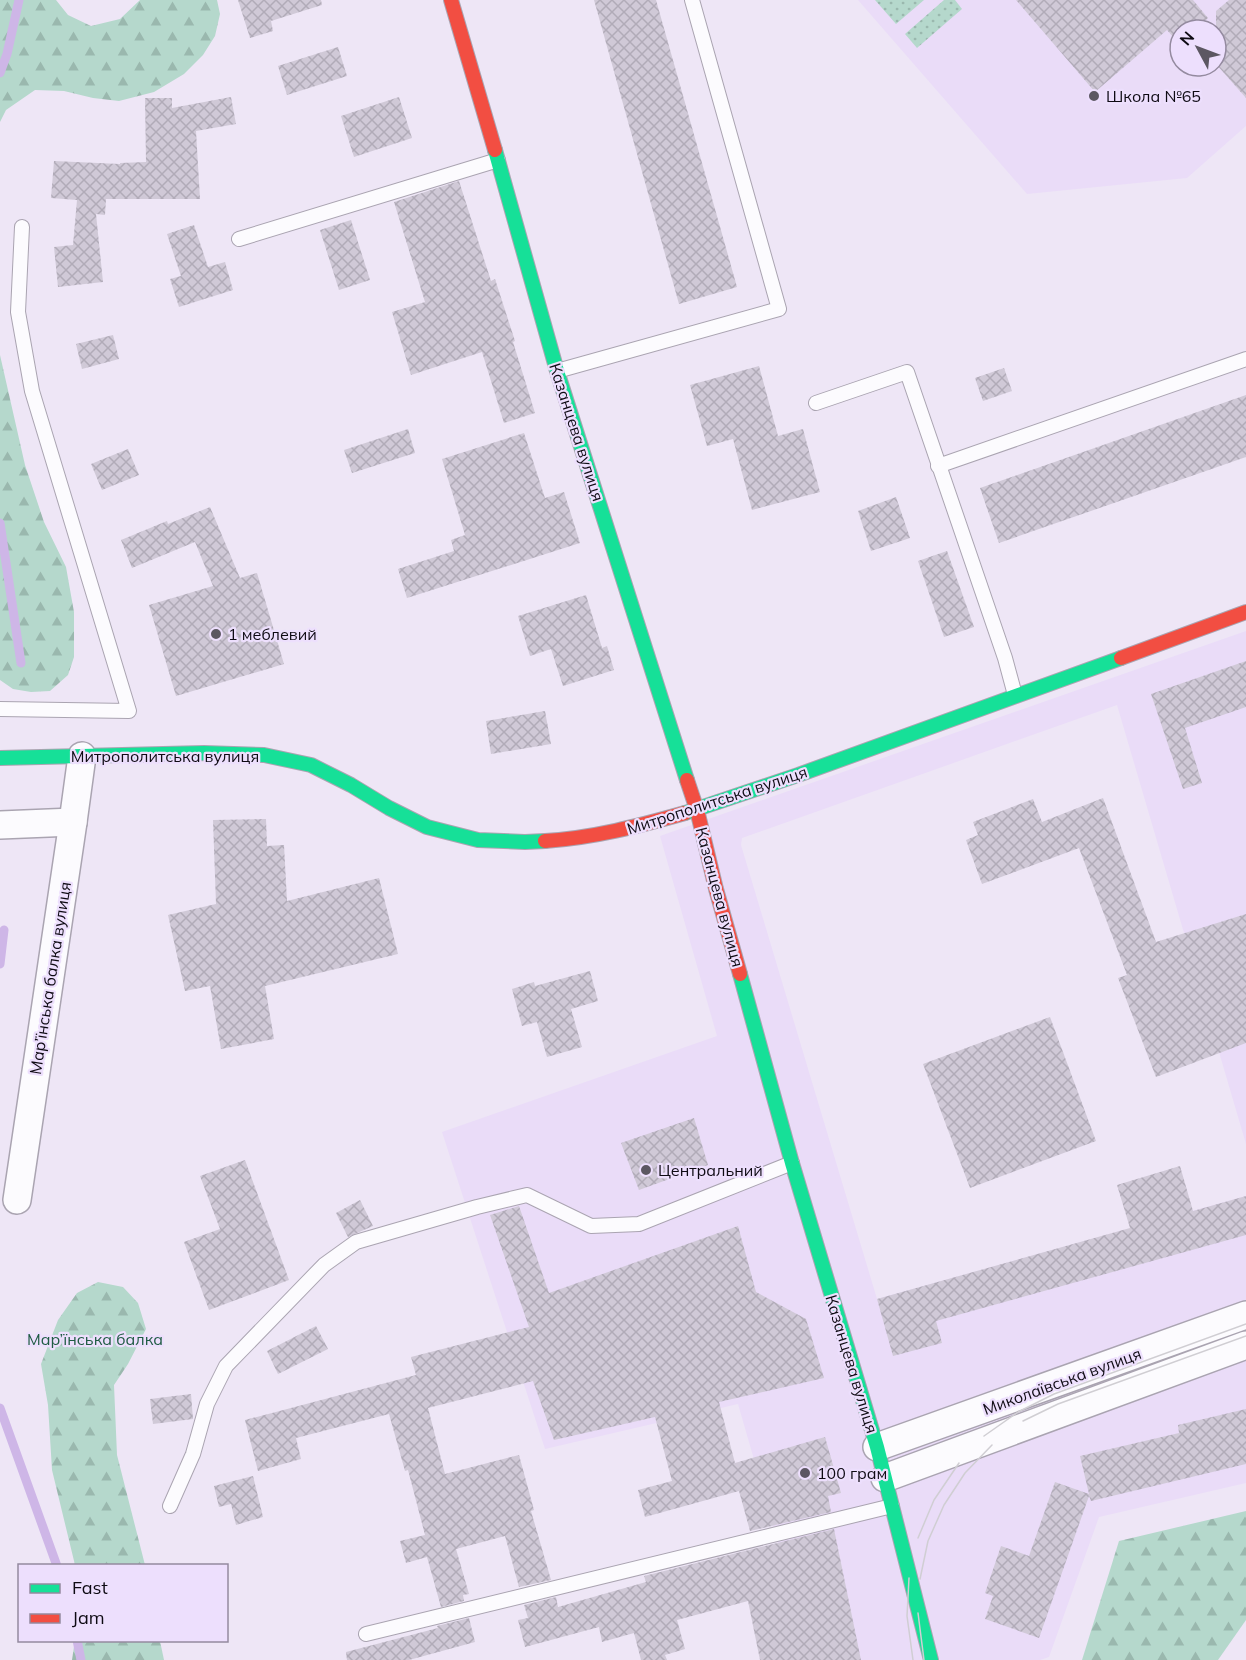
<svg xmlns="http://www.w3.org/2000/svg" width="1246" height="1660" font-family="Mulish,sans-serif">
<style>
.built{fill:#eadcf8;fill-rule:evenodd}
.grass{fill:url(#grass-dots)}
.forest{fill:url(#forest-firs)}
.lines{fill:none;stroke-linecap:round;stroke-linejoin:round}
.stream{stroke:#ceb6e7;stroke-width:9}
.building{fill:url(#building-cross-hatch)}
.lane-casing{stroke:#aaa4b1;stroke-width:16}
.street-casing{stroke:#aaa4b1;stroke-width:30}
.fast-casing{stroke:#aaa4b1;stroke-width:16}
.jam-casing{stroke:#aaa4b1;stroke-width:16}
.lane{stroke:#fcfbfe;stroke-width:14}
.street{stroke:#fcfbfe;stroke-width:27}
.fast{stroke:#16e098;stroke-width:14}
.jam{stroke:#f24e42;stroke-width:14}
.tram{stroke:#d0ced3;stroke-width:1.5}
.poi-dot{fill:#5c5762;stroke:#eddffd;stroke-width:2}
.labels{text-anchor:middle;stroke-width:4.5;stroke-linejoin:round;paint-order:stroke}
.poi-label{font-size:16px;fill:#0e0a13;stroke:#eddffd;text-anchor:start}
.street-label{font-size:16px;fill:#0e0a13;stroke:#eddffd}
.park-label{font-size:16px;fill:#1e5b42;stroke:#eddffd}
</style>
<defs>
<pattern id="grass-dots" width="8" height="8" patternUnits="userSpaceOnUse" patternTransform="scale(1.5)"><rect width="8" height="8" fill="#b5d8cc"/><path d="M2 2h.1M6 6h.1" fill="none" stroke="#9ab8ae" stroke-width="1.8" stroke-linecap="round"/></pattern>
<pattern id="forest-firs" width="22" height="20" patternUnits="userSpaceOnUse" patternTransform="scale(1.5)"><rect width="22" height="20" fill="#b5d8cc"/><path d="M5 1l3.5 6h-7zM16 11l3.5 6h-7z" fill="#9ab8ae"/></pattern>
<pattern id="building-cross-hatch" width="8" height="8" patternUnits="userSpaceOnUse" patternTransform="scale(1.5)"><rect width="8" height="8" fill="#d0c9d7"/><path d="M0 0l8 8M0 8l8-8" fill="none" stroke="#b1abb8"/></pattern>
</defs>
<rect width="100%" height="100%" fill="#eee6f6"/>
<g class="built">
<path d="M858 0H1246V126L1187 178 1027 194ZM1180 30H1216V66H1180Z"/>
<polygon points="1246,631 1246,1144 1117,705 742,838 741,845 877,1299 1246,1196 1246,1483 1099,1517 1049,1657 1040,1660 812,1660 738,1404 545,1449 442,1132 717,1036 660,836"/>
</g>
<g class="grass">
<polygon points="875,0 924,0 896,24"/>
<polygon points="944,0 955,0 962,9 917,48 905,34"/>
</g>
<g class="forest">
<polygon points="0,0 56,0 68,15 91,26 120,19 140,0 217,0 220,14 215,36 203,55 184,74 154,92 119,101 93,98 64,91 35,90 6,110 0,122"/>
<polygon points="0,355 25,465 44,522 66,567 74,612 74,657 68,675 50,691 31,692 13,689 0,680"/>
<polygon points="98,1282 123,1287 138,1303 146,1329 128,1364 114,1385 117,1455 145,1565 75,1565 52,1470 48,1405 41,1364 58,1320 77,1293"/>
<polygon points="1246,1511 1246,1620 1218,1660 1082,1660 1119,1541"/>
<polygon points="75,1640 160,1641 164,1660 72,1660"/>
</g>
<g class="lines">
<g class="stream">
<polyline points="0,73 7,54 19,0"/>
<polyline points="0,523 21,663"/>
<polyline points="0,964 4,930"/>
<polyline points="0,1408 57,1566"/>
<polyline points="77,1640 81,1660"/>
</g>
</g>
<g class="building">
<polygon points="238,0 321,0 322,5 271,21 273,31 250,38"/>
<polygon points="594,0 656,0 737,287 679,304"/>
<polygon points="1016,0 1193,0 1208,18 1195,30 1180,30 1179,44 1167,30 1095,92"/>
<polygon points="1229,0 1246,0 1246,98 1216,64 1216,11"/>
<polygon points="338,47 347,76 287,95 278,66"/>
<polygon points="231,97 236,124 196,131 200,199 106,199 105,215 96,214 103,282 58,287 54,247 73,245 77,200 51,198 54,161 120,164 120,163 146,162 145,98 172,98 172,108"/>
<polygon points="399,97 412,138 354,157 341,116"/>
<polygon points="459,181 491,281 495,279 515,341 513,342 535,413 504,423 482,352 411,375 392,312 425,302 394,202"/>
<polygon points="351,220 370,280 339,290 320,230"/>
<polygon points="194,225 208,267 225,262 233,290 179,307 170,279 181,276 167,234"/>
<polygon points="113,335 119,359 82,369 76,344"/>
<polygon points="759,366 778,436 803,429 820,492 752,510 733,439 707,446 690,385"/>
<polygon points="1004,368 1012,391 983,401 975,378"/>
<polygon points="1246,395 1246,457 999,543 980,488"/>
<polygon points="408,429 415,453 352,473 344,450"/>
<polygon points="524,433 545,498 564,492 580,543 407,598 398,569 454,551 451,540 465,535 442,459"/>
<polygon points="128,449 139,475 102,490 91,464"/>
<polygon points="896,497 910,538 871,551 858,511"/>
<polygon points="210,507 240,578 257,573 284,664 176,696 149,605 213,586 195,542 132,568 121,540 167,521 168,524"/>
<polygon points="947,551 974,627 944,637 918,561"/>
<polygon points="586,595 602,648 607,646 614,670 563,686 551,649 530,656 518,616"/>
<polygon points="1246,661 1246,707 1185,728 1202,783 1183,789 1151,694"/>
<polygon points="545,711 551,744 491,754 486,721"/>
<polygon points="1103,798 1156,942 1246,914 1246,1043 1156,1077 1118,978 1127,975 1079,848 982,884 966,840 978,835 973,822 1033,799 1042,822"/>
<polygon points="266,819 267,846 284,845 287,901 379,878 398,954 265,986 274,1039 221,1049 210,986 185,991 168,915 216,904 213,820"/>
<polygon points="590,971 598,1001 571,1009 582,1047 547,1057 537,1022 522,1026 512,989 534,982 535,986"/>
<polygon points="1050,1017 1096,1141 970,1188 923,1064"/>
<polygon points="694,1118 708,1165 639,1190 621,1143"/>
<polygon points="245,1160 289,1280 209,1310 184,1242 220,1229 200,1176"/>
<polygon points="1180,1166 1193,1211 1246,1196 1246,1235 936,1321 942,1343 893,1356 877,1299 1130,1228 1117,1185"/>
<polygon points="360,1200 373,1226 348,1237 336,1213"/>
<polygon points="519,1206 549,1293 738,1226 756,1292 806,1319 824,1378 719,1402 735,1463 825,1437 841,1493 828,1496 831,1512 750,1531 739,1491 645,1517 638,1490 672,1481 655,1417 554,1440 533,1381 428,1408 445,1474 519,1455 534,1510 531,1511 551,1580 519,1587 505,1536 456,1549 469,1594 463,1595 464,1601 441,1607 427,1557 406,1563 400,1541 425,1535 408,1470 405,1471 389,1414 296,1438 301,1459 258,1471 245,1420 416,1375 411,1357 529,1327 490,1215"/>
<polygon points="316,1326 328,1349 278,1374 267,1351"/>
<polygon points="191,1394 193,1419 153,1424 150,1399"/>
<polygon points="1246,1409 1246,1464 1091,1501 1089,1496 1039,1638 985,1619 993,1596 985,1593 1001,1546 1029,1556 1055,1482 1089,1494 1080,1456 1179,1433 1178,1425"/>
<polygon points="253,1476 263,1517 236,1525 231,1504 219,1507 214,1486"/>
<polygon points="834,1529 861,1660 760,1660 748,1601 677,1620 685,1649 665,1655 667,1660 641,1660 634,1633 602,1642 599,1627 525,1647 518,1620 528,1618 524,1605 556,1597 558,1607 646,1582 644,1576"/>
<polygon points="469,1618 475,1642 409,1660 347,1660 346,1652 438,1628 437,1626"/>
</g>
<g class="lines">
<g class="lane-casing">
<g id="lane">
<polyline points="239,239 498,160"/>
<polyline points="557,371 779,309 692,0"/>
<polyline points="816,403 907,372 1005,658 1015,695"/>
<polyline points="938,466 1246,359"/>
<polyline points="0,709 129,711 32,391 18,312 22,227"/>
<polyline points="170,1506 193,1454 207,1404 226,1366 324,1265 356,1242 477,1207 527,1195 591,1226 639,1224 792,1163"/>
<polyline points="366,1634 892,1506"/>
</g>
</g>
<g class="street-casing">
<g id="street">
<polyline points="0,825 73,822"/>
<polyline points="17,1200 73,822 82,756"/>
<polyline points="877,1447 1246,1315"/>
<polyline points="885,1478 1246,1345"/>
</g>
</g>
<g class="fast-casing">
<g id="fast">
<polyline points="495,150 557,371 687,780"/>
<polyline points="0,758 204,753 264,755 311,765 351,785 389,808 427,827 478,840 525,842 545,841"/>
<polyline points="685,813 798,775 1121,658"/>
<polyline points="740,974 792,1163 877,1447 931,1660"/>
</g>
</g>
<g class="jam-casing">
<g id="jam">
<polyline points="451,0 495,150"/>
<polyline points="1121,658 1246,612"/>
<polyline points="687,780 697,810 716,889 740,974"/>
<path d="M545 841C593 838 639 826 685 813"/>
</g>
</g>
<use href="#lane" class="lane"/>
<use href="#street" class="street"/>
<use href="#fast" class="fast"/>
<use href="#jam" class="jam"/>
<g class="tram">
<polyline points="1023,1421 1058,1404 1246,1336"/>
<polyline points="984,1436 1018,1412 1054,1394 1246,1324"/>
<polyline points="918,1538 934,1500 959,1463"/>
<polyline points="909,1578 907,1616 913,1660"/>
<polyline points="920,1579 928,1541 944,1505 965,1473 992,1445"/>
<polyline points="918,1613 924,1660"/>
</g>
</g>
<g class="poi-dot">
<circle cx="1094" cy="96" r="6"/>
<circle cx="216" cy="634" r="6"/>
<circle cx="646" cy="1170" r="6"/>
<circle cx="805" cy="1473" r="6"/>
</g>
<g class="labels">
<g class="poi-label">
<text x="1106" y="102">Школа №65</text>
<text x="228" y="640">1 меблевий</text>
<text x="658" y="1176">Центральний</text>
<text x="817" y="1479">100 грам</text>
</g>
<g class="street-label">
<text transform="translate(577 432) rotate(72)" y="6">Казанцева вулиця</text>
<text x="165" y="762">Митрополитська вулиця</text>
<text transform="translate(717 800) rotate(-18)" y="6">Митрополитська вулиця</text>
<text transform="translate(720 897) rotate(75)" y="6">Казанцева вулиця</text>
<text transform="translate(50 978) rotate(-81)" y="6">Мар’їнська балка вулиця</text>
<text transform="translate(852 1364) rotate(73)" y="6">Казанцева вулиця</text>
<text transform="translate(1062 1381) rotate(-20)" y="6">Миколаївська вулиця</text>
</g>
<g class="park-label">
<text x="95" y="1345">Мар’їнська балка</text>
</g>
</g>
<rect x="18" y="1564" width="210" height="78" fill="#eddffd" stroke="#948a9f" stroke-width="1.5"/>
<rect x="30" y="1584" width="30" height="9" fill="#16e098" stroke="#948a9f" stroke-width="1.5"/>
<text x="72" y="1594" font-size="18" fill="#0e0a13">Fast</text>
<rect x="30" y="1614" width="30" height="9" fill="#f24e42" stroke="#948a9f" stroke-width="1.5"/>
<text x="72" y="1624" font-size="18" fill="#0e0a13">Jam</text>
<g transform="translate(1198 48) rotate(311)"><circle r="28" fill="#eddffd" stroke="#948a9f" stroke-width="1.5"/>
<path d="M0-4.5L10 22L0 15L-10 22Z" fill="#5c5762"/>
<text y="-9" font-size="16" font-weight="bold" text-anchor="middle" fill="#0e0a13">N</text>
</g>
</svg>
